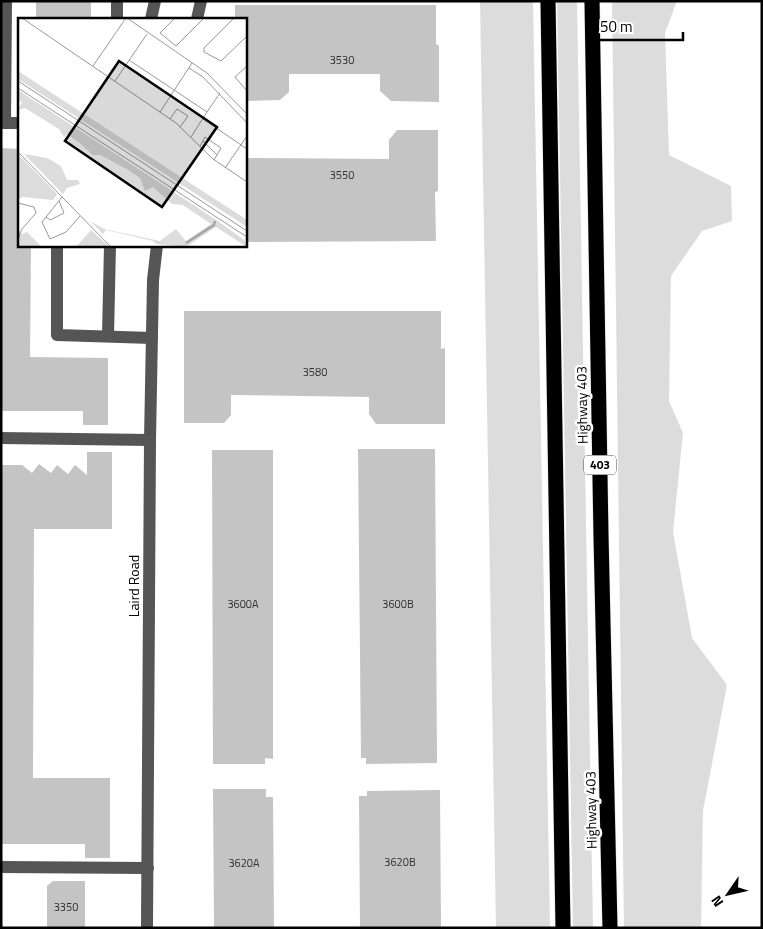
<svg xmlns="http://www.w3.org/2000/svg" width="763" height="929" font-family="'Titillium Web',sans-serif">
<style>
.green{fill:#dcdcdc}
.building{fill:#c4c4c4}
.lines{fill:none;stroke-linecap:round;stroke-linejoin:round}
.highway-casing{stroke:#dbdbdb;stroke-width:16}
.minor{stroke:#555;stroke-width:12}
.highway{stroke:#000;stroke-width:15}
.labels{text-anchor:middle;stroke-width:5;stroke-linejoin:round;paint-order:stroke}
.number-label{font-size:11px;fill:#313131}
.shield{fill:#fff;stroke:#4c4c4c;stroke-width:1}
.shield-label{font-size:12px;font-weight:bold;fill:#000}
.street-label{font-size:14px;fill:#000;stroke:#fff}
.inset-river{fill:none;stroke:#a3a3a3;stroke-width:2.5}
.inset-road{fill:none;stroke:#999;stroke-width:1}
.view{fill:#000;fill-opacity:0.15;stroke:#000;stroke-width:2.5}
.inset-edge{fill:none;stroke:#000;stroke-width:2.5}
</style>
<rect width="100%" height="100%" fill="#fff"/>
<g class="green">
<polygon points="480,1 533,1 550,928 496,928"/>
<polygon points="557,1 577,1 593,928 573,928"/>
<polygon points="612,1 677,1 665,33 669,155 731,186 732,221 702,231 671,276 669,401 683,433 673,532 692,638 727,685 703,811 701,928 624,928"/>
</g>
<g class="building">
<rect x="36" y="1" width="55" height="18"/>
<polygon points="235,5 436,5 436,44 439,46 439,102 391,101 380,91 380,74 289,74 289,92 280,100 245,101 245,19 235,19"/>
<polygon points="397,130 438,130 438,191 435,192 436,241 245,242 245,158 389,159 389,140"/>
<polygon points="1,148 19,149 19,245 31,245 30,357 108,358 108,425 83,425 83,411 1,411"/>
<polygon points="184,311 441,311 441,349 445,348 445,424 376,424 369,414 369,397 231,395 231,415 224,423 184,423"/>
<polygon points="358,449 435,449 437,763 366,764 366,758 361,758"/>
<polygon points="212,450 273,450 273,759 265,758 265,764 213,764"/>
<polygon points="87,452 112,452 112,529 34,529 33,778 110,778 110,858 85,858 85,844 1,844 1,465 22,465 32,473 39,464 51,473 57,465 68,474 75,465 87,475"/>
<polygon points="213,789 266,789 266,797 273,797 274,928 214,928"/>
<polygon points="440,790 441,928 360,928 359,796 367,796 367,791"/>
<polygon points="53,881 85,881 85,928 47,928 47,886"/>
</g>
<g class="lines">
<g class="highway-casing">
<g id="highway">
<polyline points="548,1 563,928"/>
<polyline points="592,1 601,536 610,928"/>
</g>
</g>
<g class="minor">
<polyline points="117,19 117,1"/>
<polyline points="151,19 155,1"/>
<polyline points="197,19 201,1"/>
<polyline points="1,123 19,123"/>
<polyline points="5,123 6,1"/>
<polyline points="57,245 57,335 152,338"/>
<polyline points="108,336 110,245"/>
<polyline points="1,438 150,440"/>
<polyline points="1,867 148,868"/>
<polyline points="147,928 150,440 153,280 157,245"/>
</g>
<use href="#highway" class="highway"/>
</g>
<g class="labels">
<g class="number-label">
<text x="342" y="64">3530</text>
<text x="342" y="179">3550</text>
<text x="315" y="376">3580</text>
<text x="243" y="608">3600A</text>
<text x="398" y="608">3600B</text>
<text x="400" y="866">3620B</text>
<text x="244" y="867">3620A</text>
<text x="66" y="911">3350</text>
</g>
<rect class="shield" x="584" y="455.5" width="32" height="19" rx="4"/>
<g class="shield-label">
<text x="600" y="469">403</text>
</g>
<g class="street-label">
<text transform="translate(582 405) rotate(-91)" y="5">Highway 403</text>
<text transform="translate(134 586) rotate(-90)" y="5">Laird Road</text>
<text transform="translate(591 810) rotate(-91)" y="5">Highway 403</text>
</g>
</g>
<g transform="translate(18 18)">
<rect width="229" height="229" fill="#fff"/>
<path d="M0 53 229 202V209L0 61ZM0 72 200 203 229 224V229L198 209 168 229 138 226 135 223 88 212 85 216 72 203 86 211 142 223 158 211 168 223 193 206 165 187 154 186 135 169 127 173 122 160 109 151 82 137H75L63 126 49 116 46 119 41 111 7 90 0 92 4 84 0 82ZM0 136 39 176 35 182 5 179 0 181ZM6 136 29 140 43 148 49 162H60L62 166 49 170 45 176ZM0 211 4 216 9 214 24 229H0ZM73 212 92 229H58Z" fill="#dcdcdc"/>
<path class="inset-river" d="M168 225 196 207 197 203"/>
<path class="inset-road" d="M4 0 158 105 195 141 229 164M109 0 189 55 229 96M157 0 142 15 158 28 186 0M216 0 186 30V34L203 43 229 18M111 42 189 94 173 119M75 48 108 0M229 48 217 59 229 73M171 50 185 59 229 105M0 63 229 213M97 63 129 16M0 70 229 219M142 94 174 45M189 94 202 75M152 101 159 91 170 98 162 109M185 101 229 131M185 123 199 137M182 128 187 119 203 130 196 142M0 134 93 229M207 150 229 118M44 179 24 204 32 221 48 214 62 198M0 185 16 189 18 195 4 211 0 221M28 199 32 202 46 195 41 183"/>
<path class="view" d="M101 43 199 109 144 189 47 123Z"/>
<rect width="229" height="229" class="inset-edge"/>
</g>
<rect width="763" height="929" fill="none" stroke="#000000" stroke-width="5"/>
<g transform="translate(728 894) rotate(236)" stroke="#ffffff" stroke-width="4" paint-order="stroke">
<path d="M0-4L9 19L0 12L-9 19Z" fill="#000000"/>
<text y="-8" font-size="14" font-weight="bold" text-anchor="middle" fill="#000000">N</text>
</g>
<path d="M593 32v8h90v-8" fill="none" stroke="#000000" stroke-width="2.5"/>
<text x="600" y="32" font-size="15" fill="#000000" stroke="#ffffff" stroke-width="4" paint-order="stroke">50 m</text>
</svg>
